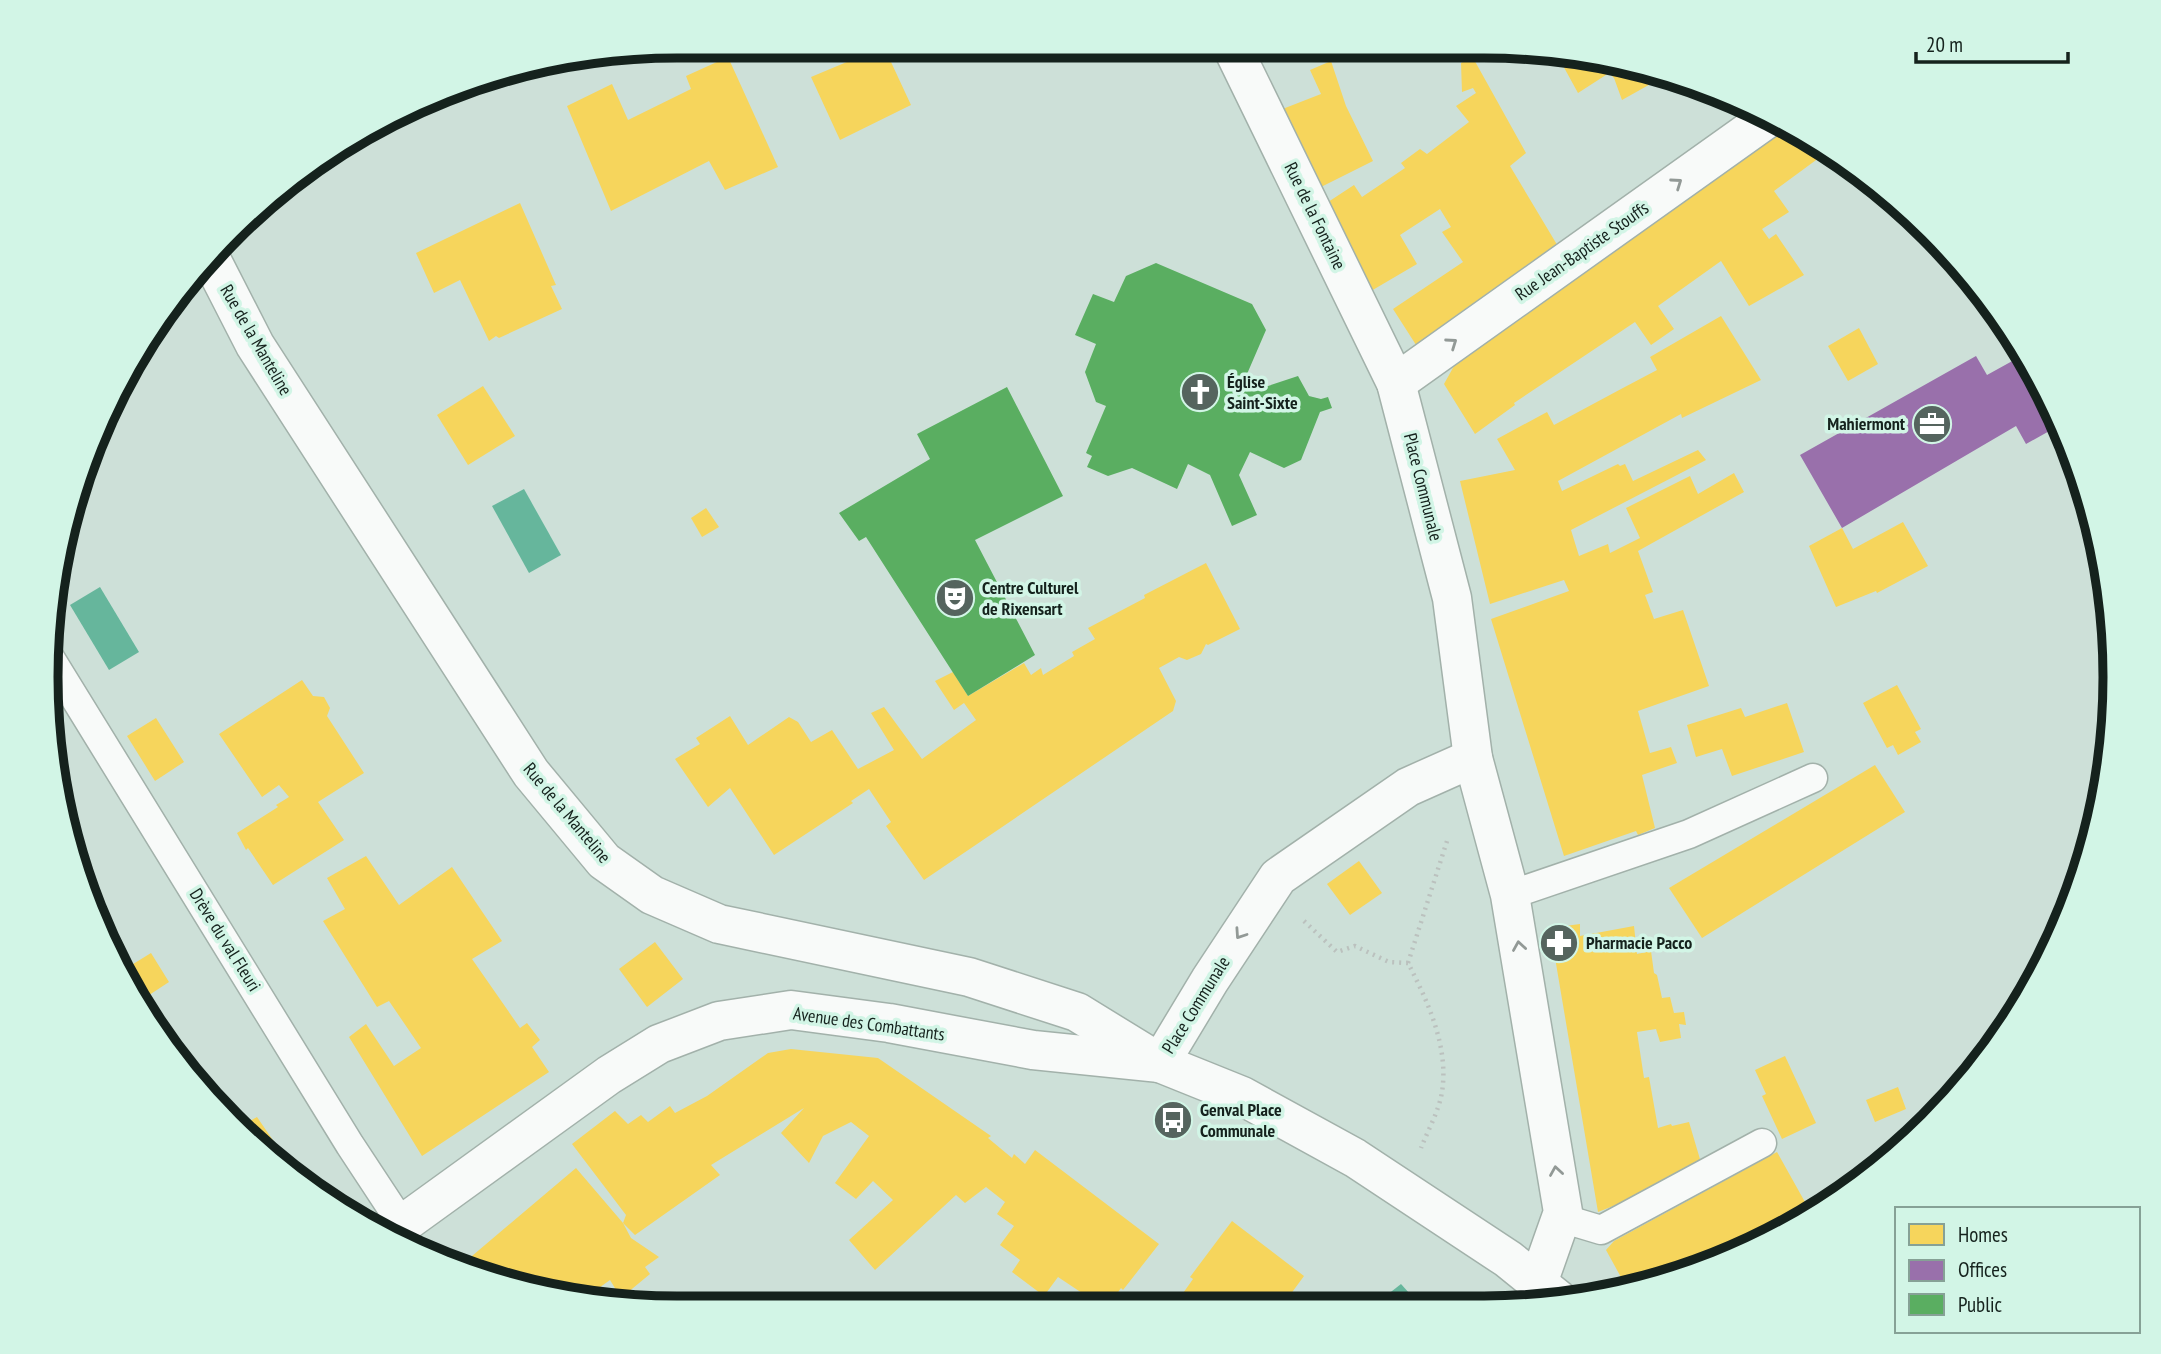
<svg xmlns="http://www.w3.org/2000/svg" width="2161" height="1354" font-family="'PT Sans Narrow',sans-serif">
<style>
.water{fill:#66b69c}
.homes{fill:#f6d55c}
.offices{fill:#9970ab}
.public{fill:#5aae61}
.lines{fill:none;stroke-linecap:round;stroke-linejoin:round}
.lane-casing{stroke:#a2b1aa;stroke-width:31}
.street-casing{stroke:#a2b1aa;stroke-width:41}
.secondary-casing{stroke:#a2b1aa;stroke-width:41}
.path{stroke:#bbc1be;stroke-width:4.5;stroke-dasharray:2 5;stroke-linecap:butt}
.lane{stroke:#f8faf9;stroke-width:28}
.street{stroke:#f8faf9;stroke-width:38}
.secondary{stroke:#f8faf9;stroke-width:38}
.oneway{stroke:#929996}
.labels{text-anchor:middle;stroke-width:7;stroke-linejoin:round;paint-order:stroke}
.street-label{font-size:18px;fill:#15221d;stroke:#d2f5e6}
.poi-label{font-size:18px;font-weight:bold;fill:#15221d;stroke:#d2f5e6;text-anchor:start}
.rim{fill:none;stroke:#15221d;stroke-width:9}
</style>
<rect width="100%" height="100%" fill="#cde0d8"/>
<g class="water">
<polygon points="524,489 561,555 529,573 492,506"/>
<polygon points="100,587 139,652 109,670 70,605"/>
<polygon points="1401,1284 1418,1303 1414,1307 1373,1306"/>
</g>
<g class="homes">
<polygon points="861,47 884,47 911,105 840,140 811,77 854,59 851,51"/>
<polygon points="1555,51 1566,51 1663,77 1622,100 1614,78 1609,73 1578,93"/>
<polygon points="1472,56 1526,153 1510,166 1562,253 1418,348 1393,309 1463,262 1442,232 1451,227 1440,209 1400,235 1417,264 1371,291 1325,204 1354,185 1362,197 1405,168 1401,163 1420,149 1427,154 1469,122 1456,106 1476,93 1473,88 1462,92 1461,63"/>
<polygon points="728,57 778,167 725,190 709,161 611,211 567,106 612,84 628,120 691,89 686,76"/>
<polygon points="1331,61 1346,106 1373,161 1317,189 1280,110 1321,94 1310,70"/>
<polygon points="1784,127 1827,152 1774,191 1789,212 1762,229 1769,239 1776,234 1804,275 1749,306 1721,261 1658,306 1674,329 1651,345 1635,322 1514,403 1515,405 1475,434 1444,384 1454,366"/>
<polygon points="520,203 556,285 551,286 562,309 499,338 496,336 489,341 460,280 434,293 416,253"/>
<polygon points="1721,316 1761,380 1682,418 1681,414 1558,481 1562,491 1618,464 1620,466 1625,464 1633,481 1698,450 1706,460 1571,530 1579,556 1608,544 1610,553 1640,538 1626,508 1690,476 1698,494 1734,473 1744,492 1638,551 1653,592 1645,595 1654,619 1683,610 1709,686 1638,711 1650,753 1671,747 1677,763 1642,775 1655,828 1638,835 1636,831 1564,856 1491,619 1569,591 1564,580 1490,604 1460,481 1515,470 1497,439 1547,412 1554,425 1621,389 1657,370 1650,357"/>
<polygon points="1859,328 1878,364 1848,381 1828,346"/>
<polygon points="483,386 515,436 468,465 437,415"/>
<polygon points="706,508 719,527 702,537 691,518"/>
<polygon points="1903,522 1928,566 1877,593 1876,591 1836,607 1809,546 1842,528 1853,549"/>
<polygon points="1206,563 1240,629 1208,645 1206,644 1201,654 1187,660 1179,657 1159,668 1176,701 1173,711 924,880 886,826 891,822 869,789 851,801 853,803 774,855 730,788 708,807 675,759 700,744 696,738 730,716 748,745 789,717 798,722 811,742 832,730 858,769 894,750 871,713 884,707 922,759 976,720 964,703 954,710 935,681 953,672 968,696 1024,663 1031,675 1041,668 1043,675 1074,656 1072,652 1095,639 1088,628 1145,598 1144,595"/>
<polygon points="302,680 313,696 324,697 330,708 327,716 364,773 318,802 344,840 273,885 248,848 246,850 237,833 278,807 276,805 289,797 279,785 262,797 219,734"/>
<polygon points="1897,685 1921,729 1915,732 1921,742 1898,755 1893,745 1887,748 1863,703"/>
<polygon points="1787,703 1804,752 1732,776 1722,749 1696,757 1687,725 1741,708 1745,717"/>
<polygon points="156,718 184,762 155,781 127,736"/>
<polygon points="1875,765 1905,812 1702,938 1669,888"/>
<polygon points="366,856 399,905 452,867 502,941 472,959 520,1028 527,1023 540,1040 532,1047 549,1072 422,1156 349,1037 366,1024 394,1066 421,1048 389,1001 377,1007 323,921 345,909 327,878"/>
<polygon points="1359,861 1382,893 1350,915 1327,884"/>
<polygon points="1580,924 1580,936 1634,926 1637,954 1651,951 1654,973 1657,975 1662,998 1670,997 1674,1013 1684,1012 1686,1025 1679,1024 1681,1038 1660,1042 1656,1029 1637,1032 1644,1078 1649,1077 1658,1128 1671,1124 1672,1126 1689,1122 1702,1166 1680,1171 1681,1179 1598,1212 1550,928"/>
<polygon points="655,942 683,979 647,1007 619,969"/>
<polygon points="151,953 169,982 140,1001 125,969"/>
<polygon points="791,1049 878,1058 991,1136 988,1138 1012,1158 1014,1154 1025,1164 1035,1150 1159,1244 1123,1290 1121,1288 1109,1305 1078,1305 1085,1295 1058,1277 1044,1296 1012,1272 1020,1260 1000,1245 1014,1226 997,1214 1005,1202 986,1187 965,1203 956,1195 875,1270 849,1240 893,1200 873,1181 856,1199 835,1183 869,1136 851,1122 823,1136 809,1163 781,1133 804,1108 711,1165 720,1175 635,1235 623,1223 626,1215 572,1144 615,1111 628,1124 641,1115 648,1122 670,1106 675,1113 707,1096 768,1053"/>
<polygon points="1785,1056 1816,1123 1782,1139 1762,1096 1766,1094 1755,1070"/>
<polygon points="1898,1087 1906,1109 1875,1122 1866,1100"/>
<polygon points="257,1117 292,1168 305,1185 292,1178 243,1125"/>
<polygon points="1777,1152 1810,1211 1774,1225 1779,1234 1764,1243 1648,1287 1628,1290 1606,1250 1614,1241"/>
<polygon points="576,1168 623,1223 631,1238 659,1257 645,1267 650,1274 621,1298 610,1280 582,1300 459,1267"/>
<polygon points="1232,1221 1304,1276 1282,1306 1174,1306 1193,1279 1190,1277"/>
<polygon points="1442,1295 1460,1307 1428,1307"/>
</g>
<polygon class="offices" points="2025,354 2031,362 2060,425 2026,444 2016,426 1842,528 1800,455 1976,356 1987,375"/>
<g class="public">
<polygon points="1156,263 1252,304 1266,330 1244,381 1262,388 1298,376 1309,396 1321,399 1328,397 1332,408 1320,412 1301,460 1284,468 1250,452 1239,475 1257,515 1232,526 1210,475 1188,464 1177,489 1132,468 1108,476 1087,467 1092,456 1086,453 1106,406 1096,402 1085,372 1096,344 1075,335 1093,294 1114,302 1126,276"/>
<polygon points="1007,387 1063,496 975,540 1035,655 968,696 866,537 859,541 839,513 930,459 917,434"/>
</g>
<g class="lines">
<g class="lane-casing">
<g id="lane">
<polyline points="49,656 350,1145 402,1224"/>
<polyline points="1510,895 1689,834 1813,778"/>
<polyline points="1561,1218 1601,1230 1762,1143"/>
</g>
</g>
<g class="street-casing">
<g id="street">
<polyline points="1233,49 1396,383 1452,598 1473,758 1510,895 1563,1212 1538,1283"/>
<polyline points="1396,383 1768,118"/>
<polyline points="389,1234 609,1075 659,1044 719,1021 791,1010 889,1023 1033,1050 1160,1063 1210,980 1278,877 1408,787 1473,758"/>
</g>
</g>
<g class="secondary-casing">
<polyline id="secondary" points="211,259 255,345 531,773 604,861 652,895 719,924 969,977 1077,1012 1160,1063 1242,1096 1355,1158 1508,1259 1560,1301"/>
</g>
<g class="path">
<path d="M1304 921 1337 952 1355 946 1389 962 1408 963C1428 1002 1449 1047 1442 1092 1439 1111 1428 1130 1421 1148"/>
<polyline points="1408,963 1447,841"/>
</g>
<use href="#lane" class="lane"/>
<use href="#street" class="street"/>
<use href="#secondary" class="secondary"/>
</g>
<defs><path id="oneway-chevron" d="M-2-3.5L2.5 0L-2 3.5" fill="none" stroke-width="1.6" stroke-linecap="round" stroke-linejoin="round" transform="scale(1.75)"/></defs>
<g class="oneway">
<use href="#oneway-chevron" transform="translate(1677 183) rotate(-35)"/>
<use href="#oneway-chevron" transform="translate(1452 343) rotate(-35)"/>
<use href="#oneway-chevron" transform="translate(1240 934) rotate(124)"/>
<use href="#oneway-chevron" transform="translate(1519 946) rotate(-99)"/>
<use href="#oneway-chevron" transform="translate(1556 1171) rotate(-99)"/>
</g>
<defs>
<g id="church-disc" transform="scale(2.0125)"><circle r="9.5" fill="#55645e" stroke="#d2f5e6"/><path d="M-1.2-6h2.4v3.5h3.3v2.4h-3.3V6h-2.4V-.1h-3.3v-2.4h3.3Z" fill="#fff"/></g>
<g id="office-disc" transform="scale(2.0125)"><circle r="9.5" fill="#55645e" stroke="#d2f5e6"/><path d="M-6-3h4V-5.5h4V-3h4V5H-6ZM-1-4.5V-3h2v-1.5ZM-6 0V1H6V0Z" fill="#fff"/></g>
<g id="theatre-disc" transform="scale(2.0125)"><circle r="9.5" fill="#55645e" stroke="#d2f5e6"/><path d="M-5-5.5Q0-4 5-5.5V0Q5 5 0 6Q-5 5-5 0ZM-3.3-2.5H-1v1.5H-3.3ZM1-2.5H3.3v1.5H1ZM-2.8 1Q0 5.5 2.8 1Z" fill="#fff"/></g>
<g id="pharmacy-disc" transform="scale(2.0125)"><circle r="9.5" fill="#55645e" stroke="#d2f5e6"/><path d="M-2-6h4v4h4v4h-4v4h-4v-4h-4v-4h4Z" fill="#fff"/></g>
<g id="bus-disc" transform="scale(2.0125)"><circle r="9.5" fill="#55645e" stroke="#d2f5e6"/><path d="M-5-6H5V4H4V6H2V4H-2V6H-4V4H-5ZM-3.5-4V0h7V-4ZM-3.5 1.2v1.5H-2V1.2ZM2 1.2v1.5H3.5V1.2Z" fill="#fff"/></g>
</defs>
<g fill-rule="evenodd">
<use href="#church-disc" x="1200" y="392"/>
<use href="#office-disc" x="1932" y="424"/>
<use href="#theatre-disc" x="955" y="598"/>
<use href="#pharmacy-disc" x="1559" y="943"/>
<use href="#bus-disc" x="1173" y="1120"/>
</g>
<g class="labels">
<g class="street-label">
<text transform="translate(1315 216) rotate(64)" y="6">Rue de la Fontaine</text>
<text transform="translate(1582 251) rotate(-35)" y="6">Rue Jean-Baptiste Stouffs</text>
<text transform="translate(256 340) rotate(60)" y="6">Rue de la Manteline</text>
<text transform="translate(1423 487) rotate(76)" y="6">Place Communale</text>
<text transform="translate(567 813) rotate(50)" y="6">Rue de la Manteline</text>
<text transform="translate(225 940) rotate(58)" y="6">Drève du val Fleuri</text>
<text transform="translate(1196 1005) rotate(-58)" y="6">Place Communale</text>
<text transform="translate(869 1024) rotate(8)" y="6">Avenue des Combattants</text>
</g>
<g class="poi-label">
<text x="1227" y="388">Église<tspan x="1227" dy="21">Saint-Sixte</tspan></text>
<text x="1905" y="430" text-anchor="end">Mahiermont</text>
<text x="982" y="594">Centre Culturel<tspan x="982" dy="21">de Rixensart</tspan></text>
<text x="1586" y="949">Pharmacie Pacco</text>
<text x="1200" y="1116">Genval Place<tspan x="1200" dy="21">Communale</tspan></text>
</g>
</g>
<path d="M0 0H2161V1354H0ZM677 58H1484A619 619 0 0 1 2103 677V677A619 619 0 0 1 1484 1296H677A619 619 0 0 1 58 677V677A619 619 0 0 1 677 58Z" fill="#d2f5e6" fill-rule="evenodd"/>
<path class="rim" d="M677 58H1484A619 619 0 0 1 2103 677V677A619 619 0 0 1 1484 1296H677A619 619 0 0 1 58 677V677A619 619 0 0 1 677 58Z"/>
<rect x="1895" y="1207" width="245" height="126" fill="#d2f5e6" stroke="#86a196" stroke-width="2"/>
<rect x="1909" y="1224" width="35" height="21" fill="#f6d55c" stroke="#86a196" stroke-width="2"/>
<text x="1958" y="1242" font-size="21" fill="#15221d">Homes</text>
<rect x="1909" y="1260" width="35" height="21" fill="#9970ab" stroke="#86a196" stroke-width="2"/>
<text x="1958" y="1277" font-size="21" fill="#15221d">Offices</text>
<rect x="1909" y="1294" width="35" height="21" fill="#5aae61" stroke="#86a196" stroke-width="2"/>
<text x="1958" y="1312" font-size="21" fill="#15221d">Public</text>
<path d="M1916 52v10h152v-10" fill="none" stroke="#15221d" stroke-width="3.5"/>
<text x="1926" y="52" font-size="21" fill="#15221d" stroke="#d2f5e6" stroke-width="5" paint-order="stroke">20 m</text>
</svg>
